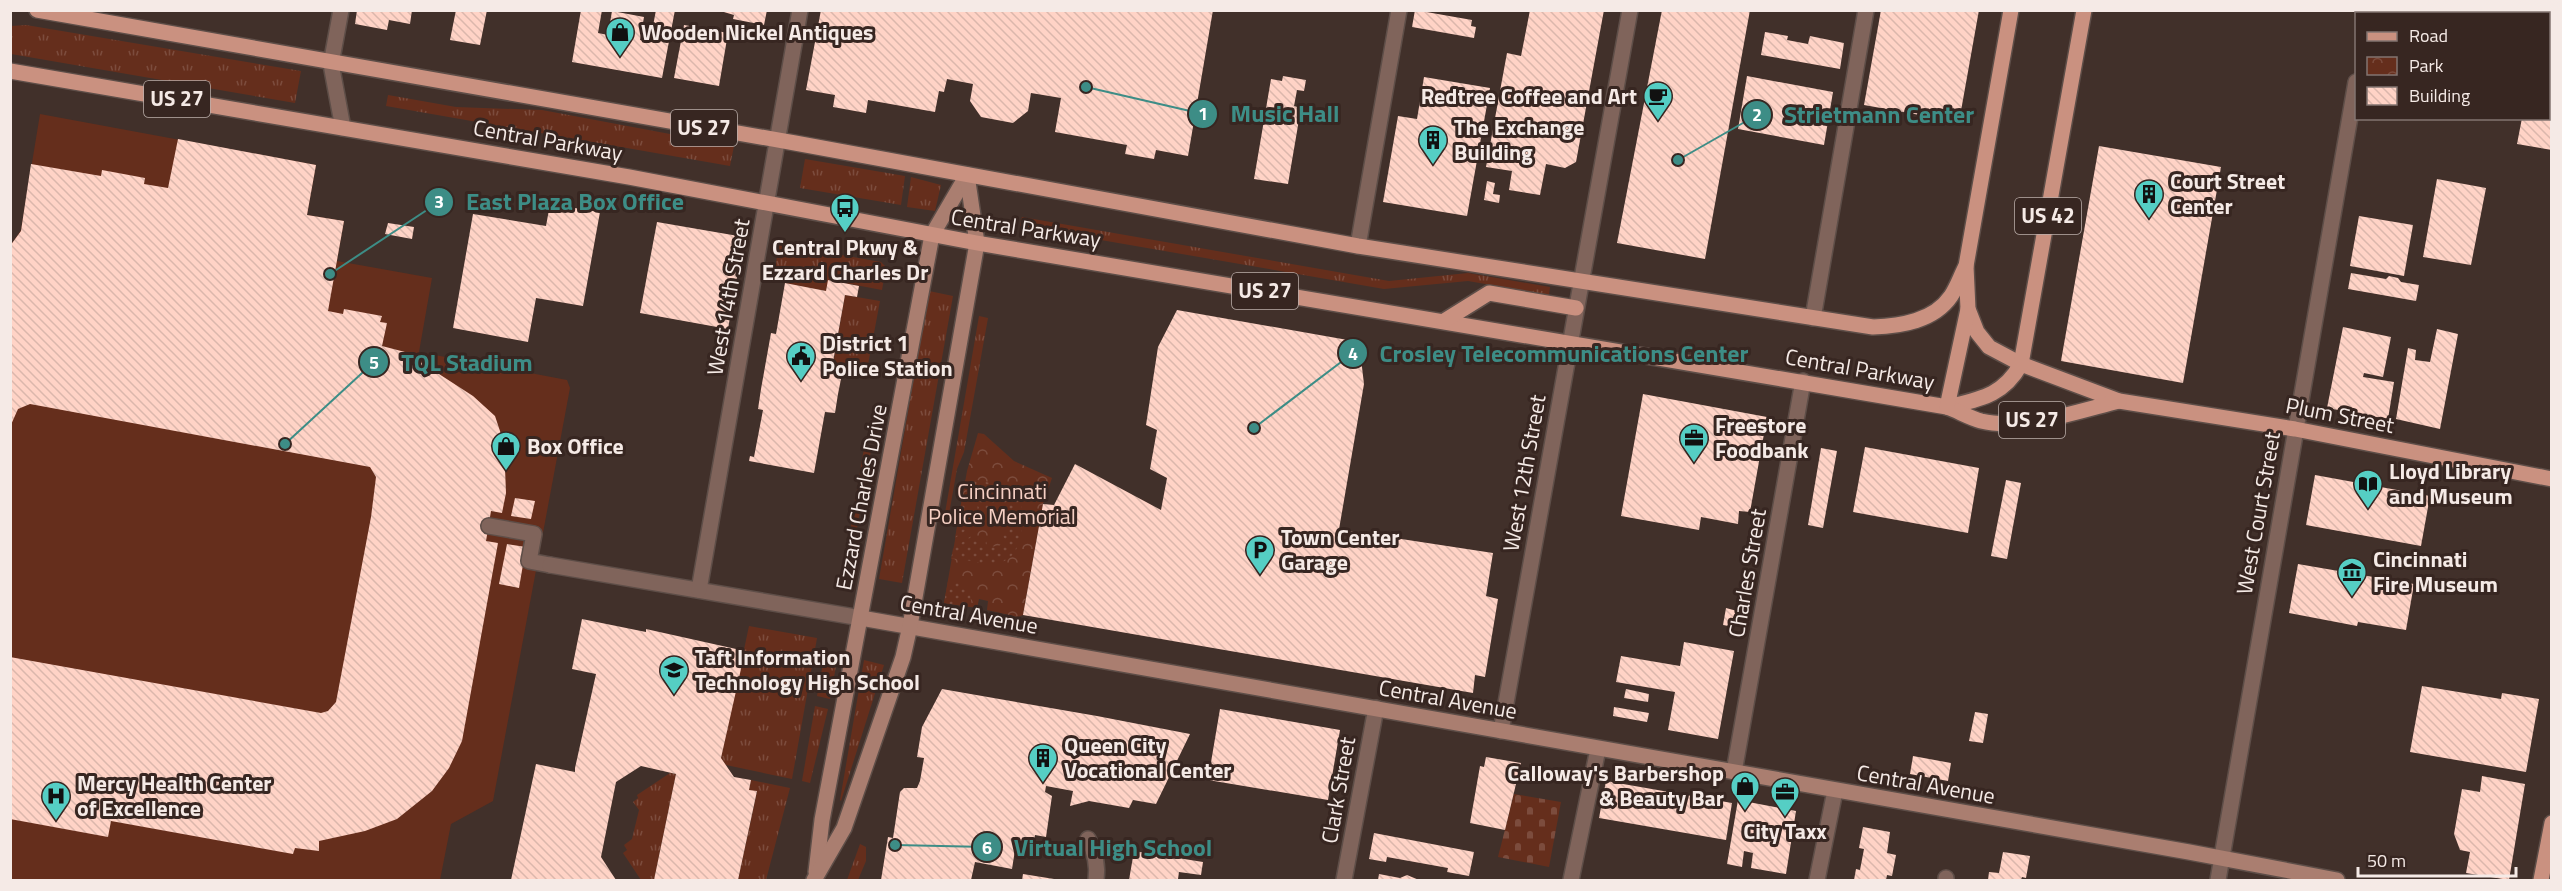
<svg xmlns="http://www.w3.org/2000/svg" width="2562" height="891" font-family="'Titillium Web',sans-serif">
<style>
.grass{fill:url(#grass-tufts)}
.cemetery{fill:url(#cemetery-stones)}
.park{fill:url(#park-crowns)}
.garden{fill:url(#garden-dots)}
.pitch{fill:#652e1c}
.building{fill:url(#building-back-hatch)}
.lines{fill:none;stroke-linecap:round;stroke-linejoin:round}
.pedestrian-casing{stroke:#5e4e48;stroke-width:18}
.minor-casing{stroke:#5e4e48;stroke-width:18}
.tertiary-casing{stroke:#5e4e48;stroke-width:18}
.secondary-casing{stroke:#5e4e48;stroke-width:18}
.primary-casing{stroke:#5e4e48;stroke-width:18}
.pedestrian{stroke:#80645b;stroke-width:15}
.minor{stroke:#80645b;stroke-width:15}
.tertiary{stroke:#80645b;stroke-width:15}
.secondary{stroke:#aa7e70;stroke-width:15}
.primary{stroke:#ca9180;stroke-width:15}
.labels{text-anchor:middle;stroke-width:6;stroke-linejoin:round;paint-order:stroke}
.shield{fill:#372621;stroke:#bcafab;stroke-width:1.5}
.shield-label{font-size:21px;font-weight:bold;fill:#f5eae6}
.poi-label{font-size:22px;font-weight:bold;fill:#f5eae6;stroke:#372621;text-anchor:start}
.street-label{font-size:22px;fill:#f5eae6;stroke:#372621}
.park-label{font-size:22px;fill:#f6d0c4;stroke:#372621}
.leader{fill:none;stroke:#3d8d86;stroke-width:2}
.callout-dot{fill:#3d8d86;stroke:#372621;stroke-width:2}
.mark-label{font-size:18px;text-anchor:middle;font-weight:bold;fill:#fff}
.callout-label{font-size:24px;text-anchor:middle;font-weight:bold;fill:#3d8d86;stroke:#372621;stroke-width:6;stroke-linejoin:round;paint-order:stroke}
</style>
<defs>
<pattern id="grass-tufts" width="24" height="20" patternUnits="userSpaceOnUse" patternTransform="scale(1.5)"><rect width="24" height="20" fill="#652e1c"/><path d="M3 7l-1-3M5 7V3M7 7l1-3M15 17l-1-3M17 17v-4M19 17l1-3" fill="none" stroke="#7c4c3d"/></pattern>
<pattern id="cemetery-stones" width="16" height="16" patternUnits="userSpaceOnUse" patternTransform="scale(1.5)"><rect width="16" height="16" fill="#652e1c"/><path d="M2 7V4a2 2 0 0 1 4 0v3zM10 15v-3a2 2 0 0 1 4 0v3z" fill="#7c4c3d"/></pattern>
<pattern id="park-crowns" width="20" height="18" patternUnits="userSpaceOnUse" patternTransform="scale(1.5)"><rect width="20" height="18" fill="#652e1c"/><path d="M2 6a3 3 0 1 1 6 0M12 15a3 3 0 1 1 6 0" fill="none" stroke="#7c4c3d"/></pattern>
<pattern id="garden-dots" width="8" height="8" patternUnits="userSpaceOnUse" patternTransform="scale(1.5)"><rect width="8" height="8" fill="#652e1c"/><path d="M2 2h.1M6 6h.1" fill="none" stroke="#7c4c3d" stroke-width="1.8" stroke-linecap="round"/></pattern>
<pattern id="building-back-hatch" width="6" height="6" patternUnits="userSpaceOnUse" patternTransform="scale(1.5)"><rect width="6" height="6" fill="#ffd3c6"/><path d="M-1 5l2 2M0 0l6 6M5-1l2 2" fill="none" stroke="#dbb7ac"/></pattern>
</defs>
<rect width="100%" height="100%" fill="#41302a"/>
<g class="grass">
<polygon points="26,25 301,71 295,103 11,54 11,26"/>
<polygon points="388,95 456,107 542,110 734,146 730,166 386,106"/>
<polygon points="805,159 905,176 901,205 800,188"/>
<polygon points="911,177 941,185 935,211 907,207"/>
<polygon points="1022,217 1389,281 1468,273 1550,287 1549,295 1468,281 1384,289 1020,226"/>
<polygon points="779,244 881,262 886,267 882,290 829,280 826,291 773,281"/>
<polygon points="929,291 953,296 902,583 879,579"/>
<polygon points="845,295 880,301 867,370 833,365"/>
<polygon points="979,316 988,318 964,452 957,469 949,514 945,513"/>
<polygon points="864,448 871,450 853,551 847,549"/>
<polygon points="749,626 817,638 792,779 726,765 721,758"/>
<polygon points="825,652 838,655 830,699 817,696"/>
<polygon points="864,660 884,665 841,801 840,800"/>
<polygon points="815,706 828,709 810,783 802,781"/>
<polygon points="670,773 676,774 654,880 641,880 623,853 627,850 624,845 632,839 639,810 633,802 638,798 637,795"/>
<polygon points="751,780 790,788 766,880 738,880 757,792 749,790"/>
<polygon points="860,844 866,847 866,861 858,880 847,880"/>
</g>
<polygon class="cemetery" points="1514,794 1561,802 1549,867 1498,857"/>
<polygon class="park" points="978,433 984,434 1014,461 1052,478 1043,504 1023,615 1018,617 987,610 988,601 979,599 977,608 944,603 967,471"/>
<g class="garden">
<path d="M974 478C986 485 1000 481 1013 491 1024 498 1021 508 1022 520 1023 542 1014 566 988 564 974 563 965 558 951 559L953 549 974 534 980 539H986L987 547 999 546 1006 540 1001 534 1006 525 1004 518 1010 515 1004 505 995 501 992 509H980L964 487 965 480Z"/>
<polygon points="962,498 974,515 972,526 955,538"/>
<polygon points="948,581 956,581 970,594 972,607 944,603"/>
</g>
<polygon class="pitch" points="40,114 316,165 307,215 344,221 337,261 432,278 419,352 567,380 570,388 493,801 451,824 440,880 11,880 10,246 21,230"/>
<g class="building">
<polygon points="357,10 412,10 410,24 389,20 387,30 355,24"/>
<polygon points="456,10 487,10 480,45 450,40"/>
<polygon points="581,10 602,10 598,33 608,35 612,11 644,17 640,40 650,42 656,10 675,10 662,78 572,62"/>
<polygon points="717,10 767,10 764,25 733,19 734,15"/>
<polygon points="821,10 1213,10 1188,156 1156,150 1154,159 1125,154 1127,145 1055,132 1061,98 1031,93 1028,111 1013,123 981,117 970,101 973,84 947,79 944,92 939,91 935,112 868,100 866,113 833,107 835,95 806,90"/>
<polygon points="1415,10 1472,20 1471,26 1476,27 1474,38 1412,27"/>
<polygon points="1530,10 1604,10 1576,162 1565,168 1546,164 1540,195 1509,190 1512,171 1486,167 1507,53 1521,56"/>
<polygon points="1662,10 1750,10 1705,259 1617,243"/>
<polygon points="1881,10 1979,10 1959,122 1864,105"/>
<polygon points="684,25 728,33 719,86 674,78"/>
<polygon points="1765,32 1788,36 1787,40 1808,44 1810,36 1844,43 1840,69 1761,55"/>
<polygon points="2548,56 2552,56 2552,150 2517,144 2522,118 2548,118"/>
<polygon points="1283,76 1306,80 1304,91 1297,90 1294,106 1301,108 1288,184 1254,179 1271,79 1282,81"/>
<polygon points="1747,76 1833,92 1824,145 1738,129"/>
<polygon points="1424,77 1490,88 1467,216 1383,202 1398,116 1417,119"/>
<polygon points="178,139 316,165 307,215 344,221 328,311 343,314 344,309 382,316 380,322 387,323 382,346 405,352 473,396 495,416 504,443 506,493 502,513 491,511 486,541 498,543 462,741 449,768 432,791 397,819 365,831 319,841 319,851 295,848 293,854 111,821 108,837 10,819 10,657 321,713 328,711 336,702 371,517 376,477 370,467 30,404 18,409 10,427 10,246 21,231 31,164 101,176 102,170 145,178 144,184 168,188"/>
<polygon points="2099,146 2221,167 2183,383 2061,361"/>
<polygon points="2437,179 2486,188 2471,265 2423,257"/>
<polygon points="1487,181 1495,183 1493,194 1500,195 1499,203 1484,200"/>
<polygon points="550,204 600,212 583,306 536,298 528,342 453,328 473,214 546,226"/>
<polygon points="2359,216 2413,225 2404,276 2350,266"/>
<polygon points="657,222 744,237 728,329 640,313"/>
<polygon points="388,223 414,227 412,239 385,234"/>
<polygon points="2351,273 2386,279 2389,276 2398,278 2401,282 2419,285 2416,301 2348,289"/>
<polygon points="828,280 859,286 857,297 845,295 831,373 842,374 838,394 835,413 825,412 814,473 749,461 750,456 754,457 763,410 758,409 761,389 771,333 776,334 785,283 826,291"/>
<polygon points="1177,310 1359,342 1364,384 1337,541 1347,543 1349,531 1493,553 1486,596 1498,599 1485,677 1475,675 1473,693 1023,615 1043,504 1054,505 1075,464 1161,510 1167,478 1150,469 1157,430 1146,425 1158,347"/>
<polygon points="2343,327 2391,337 2383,377 2364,373 2363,377 2394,382 2388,419 2327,408"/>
<polygon points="2437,329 2458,334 2440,429 2396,419 2408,348 2416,350 2415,360 2430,362"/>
<polygon points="1643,394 1767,417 1750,512 1739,511 1738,524 1701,517 1699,530 1621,516"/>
<polygon points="1865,447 1979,468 1968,533 1853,512"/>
<polygon points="1821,448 1837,451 1823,528 1808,525"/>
<polygon points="2315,475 2430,496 2421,546 2306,525"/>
<polygon points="2006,480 2021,483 2007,559 1991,556"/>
<polygon points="515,498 535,501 531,519 511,516"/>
<polygon points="507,544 526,547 519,588 499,584"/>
<polygon points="2298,564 2414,584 2406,630 2358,622 2357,626 2289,613"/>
<polygon points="1726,608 1737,611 1734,627 1723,625"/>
<polygon points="582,619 646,632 646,629 745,651 721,758 734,777 751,780 749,790 757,791 738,880 654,880 676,774 641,766 616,782 601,857 616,880 511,880 536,764 575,772 575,768 596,674 572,669"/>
<polygon points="1684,642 1734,651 1718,739 1668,730 1675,692 1616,682 1621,656 1680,666"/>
<polygon points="2422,686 2501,699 2502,693 2539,699 2526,772 2410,752"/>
<polygon points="942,689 1097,716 1190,734 1156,804 1133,800 1129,808 1089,801 1070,806 1073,791 1046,786 1045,792 1052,796 1046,837 1035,835 1033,853 1015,850 1012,869 975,862 971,880 881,880 888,837 893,838 900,792 904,788 917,788 920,781 924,758 917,757 922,727"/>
<polygon points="1626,689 1649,694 1648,702 1624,698"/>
<polygon points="1614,707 1649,713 1647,722 1613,716"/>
<polygon points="1220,709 1340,730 1328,800 1208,780"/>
<polygon points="1975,712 1988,714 1983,743 1969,741"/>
<polygon points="1913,756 1951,763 1948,781 1910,774"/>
<polygon points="1486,757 1521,763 1505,830 1470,823 1480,766 1484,767"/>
<polygon points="2482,776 2525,784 2509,880 2466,873 2470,852 2460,850 2454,834 2462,789 2480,792"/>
<polygon points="1606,781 1732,803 1726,840 1599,818"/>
<polygon points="1738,800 1796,811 1786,874 1751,868 1753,853 1744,851 1742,867 1727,864"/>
<polygon points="1863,827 1890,832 1887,853 1896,855 1892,876 1887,875 1886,880 1854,880 1856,869 1860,870 1864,849 1859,848"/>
<polygon points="1374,833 1474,852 1469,876 1447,872 1448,868 1387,857 1386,862 1369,859"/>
<polygon points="1134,851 1203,862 1201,875 1179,872 1178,879 1182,880 1129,880"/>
<polygon points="2003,852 2030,856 2026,878 2022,877 2021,880 1988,880 1989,872 1999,873"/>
<polygon points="1023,874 1054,879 1054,880 1022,880"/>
<polygon points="1379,874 1400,878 1407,875 1419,880 1378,880"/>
</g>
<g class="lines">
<g class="pedestrian-casing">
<polyline id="pedestrian" points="489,526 534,534 529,561 550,565"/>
</g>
<g class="minor-casing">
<g id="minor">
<polyline points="341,10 331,64 343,128"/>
<polyline points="1358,246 1399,10"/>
<polyline points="1813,318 1866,10"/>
<polyline points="550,565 861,618"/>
<polyline points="699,590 800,10"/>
<polyline points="1734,772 1803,381"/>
<path d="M1088 839C1095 852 1098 866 1096 880"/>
<polyline points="1344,880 1376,708"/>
<polyline points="1571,880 1598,749"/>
<polyline points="1817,880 1835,791"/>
<polyline points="1946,880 1946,878"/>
</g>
</g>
<g class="tertiary-casing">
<g id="tertiary">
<polyline points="2369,14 2369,10"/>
<polyline points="1501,731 1630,10"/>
<polyline points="2218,880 2356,82"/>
</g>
</g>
<g class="secondary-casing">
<g id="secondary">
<polyline points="861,618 2189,852 2337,880"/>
<polyline points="816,872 822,820 932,235 967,175"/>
<polyline points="814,880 844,828 903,657 910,626 977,243 967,175"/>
</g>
</g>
<g class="primary-casing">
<g id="primary">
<path d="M37 10 795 143 1358 246 1873 327C1901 326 1934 321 1951 296 1957 287 1961 275 1966 266"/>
<polyline points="2011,10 1966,266 1968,309 1977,332 1989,347 2021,364 2119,401 2295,429 2552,479"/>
<polyline points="2465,10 2482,14"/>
<polyline points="2548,25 2552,26"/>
<path d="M10 71 629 177 977 243 1947 407C1980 399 2003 396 2021 364L2084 10"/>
<polyline points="1444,321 1489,293 1576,308"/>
<path d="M1947 407C1958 411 1970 418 1981 421 2022 431 2079 411 2119 401"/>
<polyline points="1947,407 1968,309"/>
<polyline points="2541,880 2552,823"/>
</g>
</g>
<use href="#pedestrian" class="pedestrian"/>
<use href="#minor" class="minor"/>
<use href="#tertiary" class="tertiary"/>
<use href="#secondary" class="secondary"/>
<use href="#primary" class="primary"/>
</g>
<defs>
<g id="shop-pin" transform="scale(1.5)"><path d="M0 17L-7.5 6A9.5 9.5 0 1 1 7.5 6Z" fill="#55cec4" stroke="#372621"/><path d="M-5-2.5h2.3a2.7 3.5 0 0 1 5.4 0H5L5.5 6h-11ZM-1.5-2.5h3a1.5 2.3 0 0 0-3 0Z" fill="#111"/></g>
<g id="cafe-pin" transform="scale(1.5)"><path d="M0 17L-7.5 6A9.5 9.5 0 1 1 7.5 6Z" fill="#55cec4" stroke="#372621"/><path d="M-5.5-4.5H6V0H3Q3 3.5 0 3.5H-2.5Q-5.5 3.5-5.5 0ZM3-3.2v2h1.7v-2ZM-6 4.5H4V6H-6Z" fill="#111"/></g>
<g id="building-pin" transform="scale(1.5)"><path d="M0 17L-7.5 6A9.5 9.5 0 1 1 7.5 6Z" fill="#55cec4" stroke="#372621"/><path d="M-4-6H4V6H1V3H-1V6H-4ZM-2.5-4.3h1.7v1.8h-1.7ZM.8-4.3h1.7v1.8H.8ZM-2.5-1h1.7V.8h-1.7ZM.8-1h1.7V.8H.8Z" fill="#111"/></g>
<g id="bus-pin" transform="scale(1.5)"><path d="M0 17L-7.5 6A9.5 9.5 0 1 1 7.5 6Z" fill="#55cec4" stroke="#372621"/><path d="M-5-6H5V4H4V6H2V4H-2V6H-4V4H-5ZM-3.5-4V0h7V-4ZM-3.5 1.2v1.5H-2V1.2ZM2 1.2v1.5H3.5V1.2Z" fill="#111"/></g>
<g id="civic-pin" transform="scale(1.5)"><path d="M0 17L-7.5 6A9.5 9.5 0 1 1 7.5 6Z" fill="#55cec4" stroke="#372621"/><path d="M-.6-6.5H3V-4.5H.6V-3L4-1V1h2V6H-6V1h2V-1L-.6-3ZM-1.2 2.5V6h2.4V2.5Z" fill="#111"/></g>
<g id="office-pin" transform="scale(1.5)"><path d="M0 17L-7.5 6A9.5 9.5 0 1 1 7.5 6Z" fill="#55cec4" stroke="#372621"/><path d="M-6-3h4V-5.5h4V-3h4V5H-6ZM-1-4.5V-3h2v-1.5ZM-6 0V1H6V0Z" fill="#111"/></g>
<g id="library-pin" transform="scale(1.5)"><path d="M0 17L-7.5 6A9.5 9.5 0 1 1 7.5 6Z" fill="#55cec4" stroke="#372621"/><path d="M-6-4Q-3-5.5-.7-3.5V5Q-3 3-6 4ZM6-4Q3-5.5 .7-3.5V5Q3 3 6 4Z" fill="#111"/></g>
<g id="parking-pin" transform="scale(1.5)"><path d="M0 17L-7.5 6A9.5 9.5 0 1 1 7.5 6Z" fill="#55cec4" stroke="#372621"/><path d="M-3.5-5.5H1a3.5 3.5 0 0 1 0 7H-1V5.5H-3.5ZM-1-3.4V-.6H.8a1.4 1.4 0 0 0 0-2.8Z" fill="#111"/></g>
<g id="museum-pin" transform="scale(1.5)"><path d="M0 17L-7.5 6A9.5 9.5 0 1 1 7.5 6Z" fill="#55cec4" stroke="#372621"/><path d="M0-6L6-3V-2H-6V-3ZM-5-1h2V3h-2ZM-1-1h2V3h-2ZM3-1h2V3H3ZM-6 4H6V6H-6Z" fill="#111"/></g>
<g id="school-pin" transform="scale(1.5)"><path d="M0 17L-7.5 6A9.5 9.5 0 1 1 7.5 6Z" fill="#55cec4" stroke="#372621"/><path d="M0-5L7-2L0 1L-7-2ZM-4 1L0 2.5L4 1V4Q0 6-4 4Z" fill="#111"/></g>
<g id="hospital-pin" transform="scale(1.5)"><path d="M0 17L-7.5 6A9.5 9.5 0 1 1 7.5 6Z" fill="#55cec4" stroke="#372621"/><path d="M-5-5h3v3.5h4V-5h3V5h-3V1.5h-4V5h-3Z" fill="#111"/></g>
</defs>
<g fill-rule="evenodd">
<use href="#shop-pin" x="620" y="32"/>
<use href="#cafe-pin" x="1658" y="96"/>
<use href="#building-pin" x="1433" y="140"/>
<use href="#building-pin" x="2149" y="194"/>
<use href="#bus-pin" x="845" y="208"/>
<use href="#civic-pin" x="801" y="356"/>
<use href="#office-pin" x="1694" y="438"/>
<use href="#shop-pin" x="506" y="446"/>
<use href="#library-pin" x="2368" y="484"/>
<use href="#parking-pin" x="1260" y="550"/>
<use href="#museum-pin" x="2352" y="572"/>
<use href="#school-pin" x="674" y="670"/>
<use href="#building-pin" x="1043" y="758"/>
<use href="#shop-pin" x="1745" y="786"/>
<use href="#office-pin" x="1785" y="792"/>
<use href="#hospital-pin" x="56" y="796"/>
</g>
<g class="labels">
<g class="shield">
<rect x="144" y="81" width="66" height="36" rx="4.5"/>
<rect x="671" y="110" width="66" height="36" rx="4.5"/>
<rect x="2015" y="198" width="66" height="36" rx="4.5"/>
<rect x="1232" y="273" width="66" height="36" rx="4.5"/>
<rect x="1999" y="402" width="66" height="36" rx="4.5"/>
</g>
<g class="shield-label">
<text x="177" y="106">US 27</text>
<text x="704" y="135">US 27</text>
<text x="2048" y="223">US 42</text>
<text x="1265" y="298">US 27</text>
<text x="2032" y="427">US 27</text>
</g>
<g class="poi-label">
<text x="641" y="40">Wooden Nickel Antiques</text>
<text x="1637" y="104" text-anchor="end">Redtree Coffee and Art</text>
<text x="1454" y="135">The Exchange<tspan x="1454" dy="25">Building</tspan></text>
<text x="2170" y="189">Court Street<tspan x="2170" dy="25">Center</tspan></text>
<text x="845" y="255" text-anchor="middle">Central Pkwy &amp;<tspan x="845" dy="25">Ezzard Charles Dr</tspan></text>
<text x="822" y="351">District 1<tspan x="822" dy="25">Police Station</tspan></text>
<text x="1715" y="433">Freestore<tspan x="1715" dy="25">Foodbank</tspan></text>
<text x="527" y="454">Box Office</text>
<text x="2389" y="479">Lloyd Library<tspan x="2389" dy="25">and Museum</tspan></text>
<text x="1281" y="545">Town Center<tspan x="1281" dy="25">Garage</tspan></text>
<text x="2373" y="567">Cincinnati<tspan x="2373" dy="25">Fire Museum</tspan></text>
<text x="695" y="665">Taft Information<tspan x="695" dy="25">Technology High School</tspan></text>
<text x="1064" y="753">Queen City<tspan x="1064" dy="25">Vocational Center</tspan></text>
<text x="1724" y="781" text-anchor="end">Calloway's Barbershop<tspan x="1724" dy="25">&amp; Beauty Bar</tspan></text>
<text x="77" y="791">Mercy Health Center<tspan x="77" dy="25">of Excellence</tspan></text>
<text x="1785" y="839" text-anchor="middle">City Taxx</text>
</g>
<g class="street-label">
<text transform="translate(548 140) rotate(10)" y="8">Central Parkway</text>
<text transform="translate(1026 228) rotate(9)" y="8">Central Parkway</text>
<text transform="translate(728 297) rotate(-80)" y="8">West 14th Street</text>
<text transform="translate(1860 369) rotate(10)" y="8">Central Parkway</text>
<text transform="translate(2340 415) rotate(11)" y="8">Plum Street</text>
<text transform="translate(1524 473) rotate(-80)" y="8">West 12th Street</text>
<text transform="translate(861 497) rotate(-79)" y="8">Ezzard Charles Drive</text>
<text transform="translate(2258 513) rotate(-80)" y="8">West Court Street</text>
<text transform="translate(1747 573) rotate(-80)" y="8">Charles Street</text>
<text transform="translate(969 614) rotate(10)" y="8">Central Avenue</text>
<text transform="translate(1448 699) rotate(10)" y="8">Central Avenue</text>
<text transform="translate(1926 784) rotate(10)" y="8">Central Avenue</text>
<text transform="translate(1338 790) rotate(-80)" y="8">Clark Street</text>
</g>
<g class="park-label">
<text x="1002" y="499">Cincinnati<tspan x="1002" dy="25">Police Memorial</tspan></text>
</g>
</g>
<path class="leader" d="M1086 87L1203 114M1678 160L1757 115M330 274L439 202M1254 428L1353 353M285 444L374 362M895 845L987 847"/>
<g class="callout-dot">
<circle cx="1086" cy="87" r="6"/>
<circle cx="1678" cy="160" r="6"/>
<circle cx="330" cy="274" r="6"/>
<circle cx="1254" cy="428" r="6"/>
<circle cx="285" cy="444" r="6"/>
<circle cx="895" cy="845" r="6"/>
<circle cx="1203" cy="114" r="15"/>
<circle cx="1757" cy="115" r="15"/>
<circle cx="439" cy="202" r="15"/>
<circle cx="1353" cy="353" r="15"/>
<circle cx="374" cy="362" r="15"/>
<circle cx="987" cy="847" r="15"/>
</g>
<g class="mark-label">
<text x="1203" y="120">1</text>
<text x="1757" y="121">2</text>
<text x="439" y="208">3</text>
<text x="1353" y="360">4</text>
<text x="374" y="369">5</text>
<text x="987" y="854">6</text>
</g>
<g class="callout-label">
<text x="1285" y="122">Music Hall</text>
<text x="1879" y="123">Strietmann Center</text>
<text x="575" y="210">East Plaza Box Office</text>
<text x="1564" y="362">Crosley Telecommunications Center</text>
<text x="467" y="371">TQL Stadium</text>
<text x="1113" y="856">Virtual High School</text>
</g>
<rect width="2562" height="891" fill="none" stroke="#f5eae6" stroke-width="24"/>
<rect x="2355" y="12" width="195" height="108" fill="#372621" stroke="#837470" stroke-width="1.5"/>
<rect x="2367" y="32" width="30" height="9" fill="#ca9180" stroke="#837470" stroke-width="1.5"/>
<text x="2409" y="42" font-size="18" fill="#f5eae6">Road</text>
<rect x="2367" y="57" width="30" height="18" fill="url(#park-crowns)" stroke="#837470" stroke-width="1.5"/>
<text x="2409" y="72" font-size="18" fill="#f5eae6">Park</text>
<rect x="2367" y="87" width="30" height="18" fill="url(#building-back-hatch)" stroke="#837470" stroke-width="1.5"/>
<text x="2409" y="102" font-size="18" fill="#f5eae6">Building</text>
<path d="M2358 867v9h158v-9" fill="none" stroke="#f5eae6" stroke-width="3"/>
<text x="2367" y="867" font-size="18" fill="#f5eae6" stroke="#372621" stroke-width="4.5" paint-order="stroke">50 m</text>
</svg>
